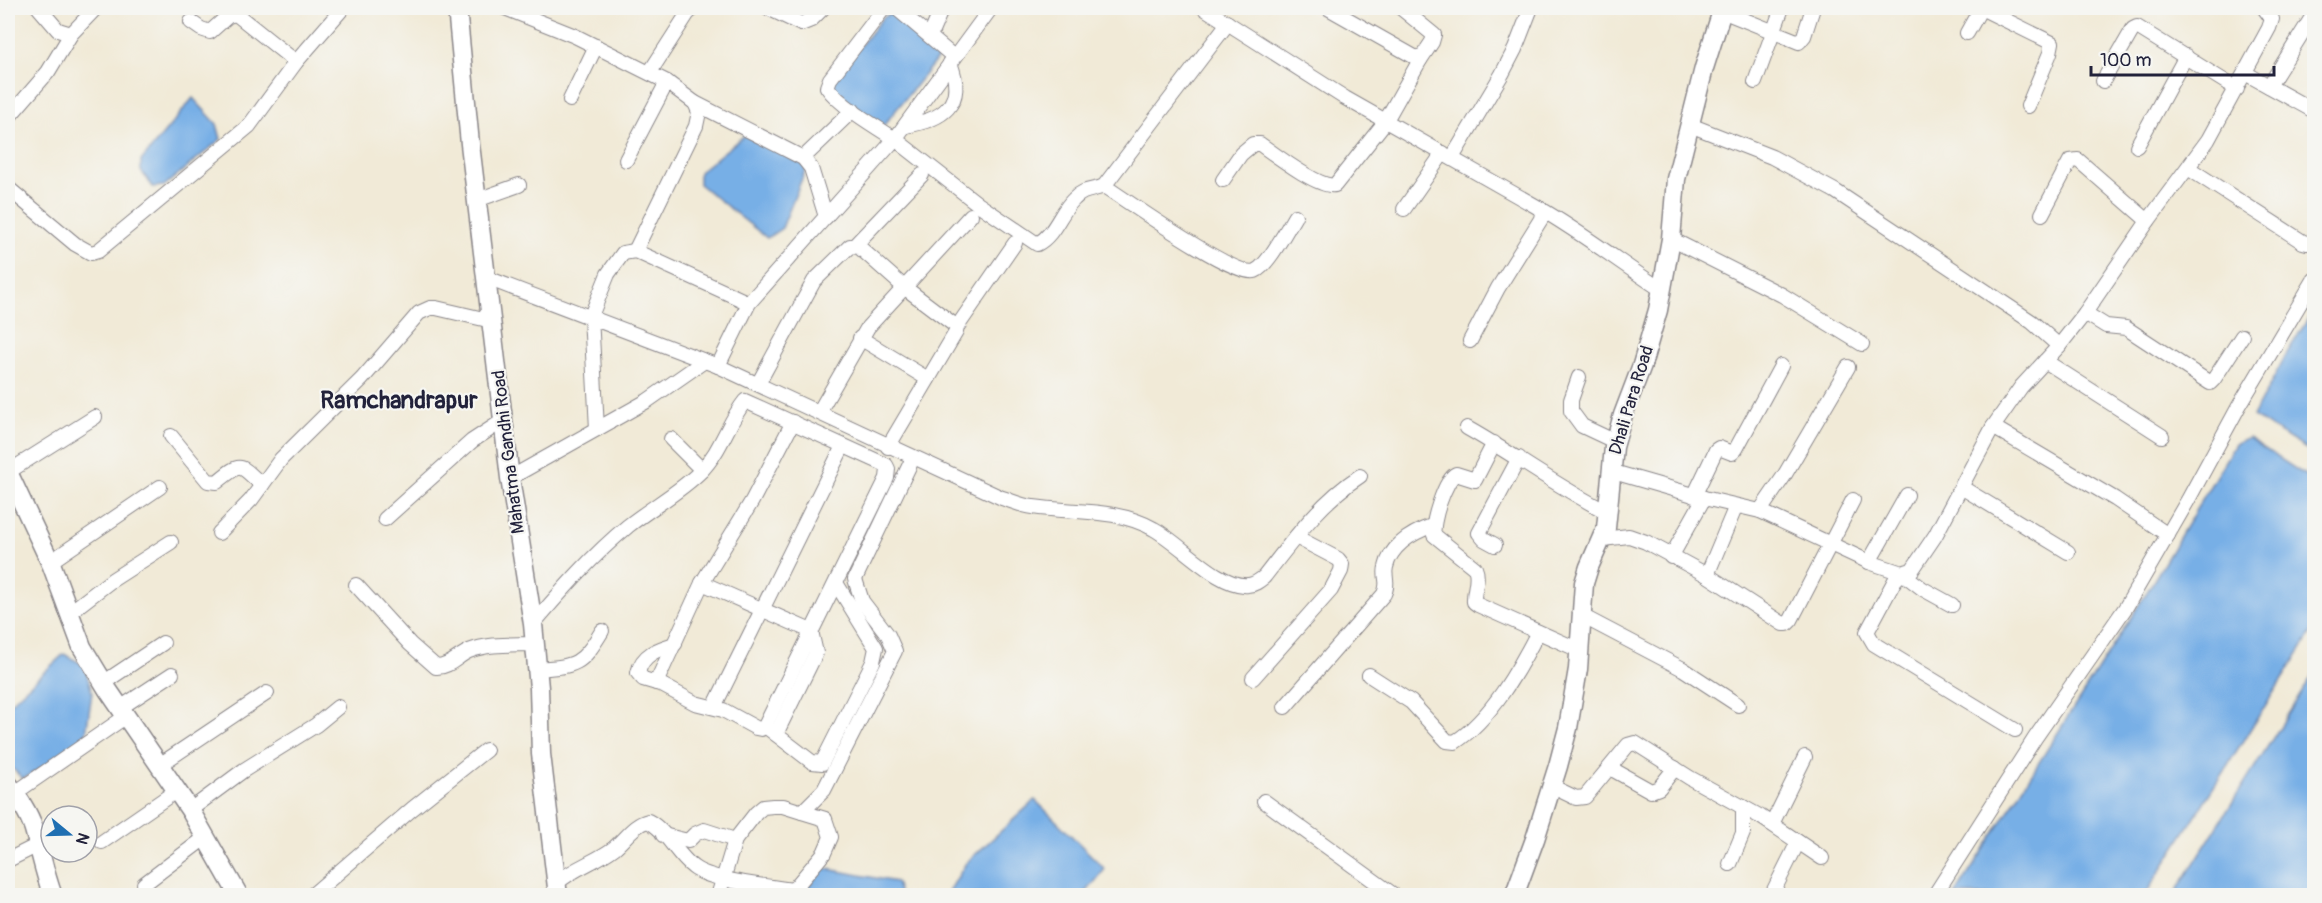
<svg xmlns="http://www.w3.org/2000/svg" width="2322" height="903" font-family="Pangolin,sans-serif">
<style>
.water{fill:#77afe6;stroke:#4c6890;stroke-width:1.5}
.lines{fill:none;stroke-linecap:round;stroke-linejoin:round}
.street-casing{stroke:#8a8689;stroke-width:16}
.secondary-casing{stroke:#8a8689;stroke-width:21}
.street{stroke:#fff;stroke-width:14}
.secondary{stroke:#fff;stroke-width:18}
.labels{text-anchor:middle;stroke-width:4.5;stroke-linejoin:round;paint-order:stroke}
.street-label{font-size:18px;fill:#22223b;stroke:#f6f6f2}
.district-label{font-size:24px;font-weight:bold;fill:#22223b;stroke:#f6f6f2}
</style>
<rect width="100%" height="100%" fill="#f6f6f2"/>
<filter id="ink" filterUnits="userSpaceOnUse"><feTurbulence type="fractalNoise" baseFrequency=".0167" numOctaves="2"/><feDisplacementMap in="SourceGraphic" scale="12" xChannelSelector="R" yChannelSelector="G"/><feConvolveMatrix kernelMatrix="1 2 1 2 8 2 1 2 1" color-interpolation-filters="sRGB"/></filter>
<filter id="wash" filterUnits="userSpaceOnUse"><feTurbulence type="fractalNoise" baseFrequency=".008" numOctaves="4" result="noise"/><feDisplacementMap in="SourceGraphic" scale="24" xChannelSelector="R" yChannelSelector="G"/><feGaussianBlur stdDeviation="1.35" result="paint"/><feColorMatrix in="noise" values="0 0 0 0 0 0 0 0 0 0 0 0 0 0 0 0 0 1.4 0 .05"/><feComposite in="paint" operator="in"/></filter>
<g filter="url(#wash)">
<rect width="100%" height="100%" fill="#f1ead7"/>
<g class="water">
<polygon points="896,11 941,54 880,130 827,88 882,18"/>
<polygon points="193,98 217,124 221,139 164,186 153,187 141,171 141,161"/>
<polygon points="745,135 807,166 782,228 767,238 699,184 699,172"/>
<polygon points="2314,309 2314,454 2253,416 2287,353"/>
<polygon points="2248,438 2314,481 2314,629 2145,895 1955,895 2147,592 2235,444"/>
<polygon points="64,654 84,665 92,692 85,741 23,779 8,764 8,705"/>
<polygon points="2314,673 2314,895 2174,895"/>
<polygon points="1035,800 1105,869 1084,895 947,895 966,863"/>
<polygon points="823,868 896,882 900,895 801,895"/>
</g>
</g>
<g filter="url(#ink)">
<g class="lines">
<g class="street-casing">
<g id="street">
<polyline points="39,8 58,30 71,34 96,8"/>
<polyline points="505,8 575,36 667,82 695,103 699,112 696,126 635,251"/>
<polyline points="768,8 801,24 811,20 823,8"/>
<path d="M884 8 830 79 827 87C839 105 876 127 895 139L991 8"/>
<polyline points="896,8 954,57"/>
<polyline points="1204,8 1345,98 1539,208 1542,213 1541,219 1498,288 1470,341"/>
<polyline points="1328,8 1420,60 1432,42 1434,35 1401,8"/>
<polyline points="1722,11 1799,42 1804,36 1813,8"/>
<polyline points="191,22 201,29 210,32 228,16 236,14 296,62"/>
<polyline points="1967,33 1981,8 2052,43 2050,53 2028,106"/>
<polyline points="930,36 942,8"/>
<polyline points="650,72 688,13 694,8"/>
<polyline points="2245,73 2314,111"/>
<polyline points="2103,81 2133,29 2137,27 2237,89"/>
<polyline points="1755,82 1782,8"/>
<polyline points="2269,86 2314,14"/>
<polyline points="570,100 596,46"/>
<polyline points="695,103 803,158 811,168 826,217"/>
<polyline points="8,118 48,72 71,34"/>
<polyline points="1690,125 1772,157 1835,191 2032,322 2059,346"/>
<path d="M905 126C942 120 967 105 950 63"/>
<polyline points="2137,146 2186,56"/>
<polyline points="803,158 853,110"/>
<polyline points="1452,158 1502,74 1515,49 1531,8"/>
<polyline points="626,160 667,82"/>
<polyline points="2188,168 2303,242 2307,243 2314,241"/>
<path d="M1223 180 1241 154 1253 144H1260C1274 154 1320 189 1335 185L1385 122 1420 60"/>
<path d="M1104 186C1126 200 1235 278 1255 271 1268 266 1287 229 1295 216"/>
<polyline points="8,188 75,244 91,253 98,251 249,126 296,62 343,8"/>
<polyline points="477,200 519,185"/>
<path d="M1539 208C1582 233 1621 263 1662 290"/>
<polyline points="1404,209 1443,153"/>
<polyline points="2042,214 2070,161 2078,160 2148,221"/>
<polyline points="1671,239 1782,295 1862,344"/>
<polyline points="854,246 922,175"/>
<path d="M487 278 718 366 1002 498C1012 501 1022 506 1033 507 1074 513 1117 508 1154 529 1180 543 1219 588 1248 585 1254 585 1259 581 1264 577 1293 540 1320 502 1360 476"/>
<polyline points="2085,313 2106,326 2126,328 2210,383 2214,379 2242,336"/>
<polyline points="957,327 1015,243"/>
<polyline points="860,338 928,379"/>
<polyline points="2045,361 2162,436"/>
<path d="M718 366 749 303 895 139 978 204 1037 244C1055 235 1060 212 1074 199 1084 188 1093 191 1104 186L1228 23"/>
<polyline points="1579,377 1571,400 1571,411 1582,426 1616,442"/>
<polyline points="758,384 814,281 850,246 859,247 904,287 957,327 956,332 888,447"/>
<polyline points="819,412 868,327 971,215"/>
<polyline points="1993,427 2115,499 2168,535"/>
<path d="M1467 428C1515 455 1559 488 1609 513"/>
<polyline points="597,429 591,316 608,274 623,253 635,251 749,303"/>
<path d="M171 436 208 481 217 482C242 462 238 463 262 485"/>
<polyline points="671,439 702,470"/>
<path d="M1494 443 1475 480 1456 474C1445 479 1431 524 1434 535L1475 568C1480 579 1473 590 1474 602L1478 605 1579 650"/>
<polyline points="1610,471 1704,498 1760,511 1869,562 1902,573 1923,589 1952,605"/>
<polyline points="8,472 95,417"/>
<polyline points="510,478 647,401 703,362"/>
<polyline points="1961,487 2068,552"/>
<polyline points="1694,496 1716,450 1719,448 1732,453 1736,449 1781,366"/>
<polyline points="1760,511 1784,476 1848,367"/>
<polyline points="385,519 472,441 504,420"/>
<polyline points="219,533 251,500 281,459 362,379 419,313 430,308 436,308 492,321"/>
<polyline points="1602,539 1629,536 1646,542 1707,575 1783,624 1787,624 1791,620 1853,500"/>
<polyline points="1495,545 1484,539 1479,533 1519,458"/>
<polyline points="1671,557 1704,498"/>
<polyline points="50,562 160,487"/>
<polyline points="1869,562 1907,495"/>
<polyline points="1707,575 1736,506"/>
<polyline points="702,583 811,631 816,653 776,734"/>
<path d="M356 585 410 644 436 667C448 668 458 656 469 651 489 643 513 645 534 644"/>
<polyline points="69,613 112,580 171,542"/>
<polyline points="1582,616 1683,669 1738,705"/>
<path d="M533 624C563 589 593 555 628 526 652 507 680 492 701 471 721 451 728 422 745 401L886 465 888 469 887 478 765 726 761 729 756 728 723 710 695 703 660 684 643 679 638 673C642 654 658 649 675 644"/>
<path d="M537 669C576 666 581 666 602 631"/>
<path d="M1369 675 1411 702 1447 741 1455 742C1491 719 1519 669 1538 632"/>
<polyline points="1253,678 1331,590 1341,571 1342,564 1338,559 1296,537"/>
<polyline points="103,683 163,643"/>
<polyline points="656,683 702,583 752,501 793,422"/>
<polyline points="714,707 843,446"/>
<path d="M1285 707 1384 594C1390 581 1383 578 1386 567 1391 545 1414 532 1434 525"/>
<polyline points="120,708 172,674"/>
<polyline points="765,726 812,762 822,763 873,662 876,648 836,583"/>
<polyline points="2015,730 1874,644 1867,632 1895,580 1902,573 1912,570 1935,536 1993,427 2021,387 2059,346 2085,313 2148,221 2208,140 2269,28 2272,19 2264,8"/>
<polyline points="158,766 267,693"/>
<polyline points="1610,768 1651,791 1659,788 1675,768"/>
<polyline points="1551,786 1576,798 1585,797 1628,745 1635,743 1690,778 1761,817 1822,858"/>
<polyline points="15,793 125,717"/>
<polyline points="1264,801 1395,896"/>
<polyline points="190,810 244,770 316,725 338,707"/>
<polyline points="1772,824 1805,757"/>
<polyline points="663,835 688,841 695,834 704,830 735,840"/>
<polyline points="102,842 176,791"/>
<polyline points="8,860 38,845"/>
<polyline points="1730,864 1743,833 1743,807"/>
<path d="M557 883C573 868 596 862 614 848 625 839 634 824 648 821 666 830 677 855 693 867 710 881 769 886 792 890"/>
<polyline points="144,884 206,837"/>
<polyline points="311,896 412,809 486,750"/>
<polyline points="718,896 735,840 756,813 763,807 773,806 783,806 802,812"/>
<polyline points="788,896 824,853 831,837 825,819 802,812 824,790 895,651 888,635 862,601 855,579 913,458"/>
<polyline points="1771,896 1798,842"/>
<polyline points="1934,896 2035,738 2126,607 2188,500 2239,406 2314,280"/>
</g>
</g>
<g class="secondary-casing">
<g id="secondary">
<polyline points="457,8 470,144 510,478 533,624 539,688 541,754 558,896"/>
<polyline points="8,472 52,566 82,647 108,690 190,810 239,896"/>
<path d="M8 784C18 797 31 816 35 833 41 854 45 875 53 896"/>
<polyline points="1514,896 1535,839 1558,766 1568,728 1578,669 1584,583 1589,567 1606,528 1614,447 1623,415 1642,365 1658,310 1671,239 1676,179 1704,68 1723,8"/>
</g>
</g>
<use href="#street" class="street"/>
<use href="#secondary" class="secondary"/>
</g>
</g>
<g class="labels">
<g class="street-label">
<text transform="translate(1631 400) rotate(-73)" y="6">Dhali Para Road</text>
<text transform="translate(508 452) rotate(-97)" y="6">Mahatma Gandhi Road</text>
</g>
<g class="district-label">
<text x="399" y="408">Ramchandrapur</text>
</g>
</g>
<rect width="2322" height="903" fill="none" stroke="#f6f6f2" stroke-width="30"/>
<g transform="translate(69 834) rotate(109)"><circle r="28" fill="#f6f6f2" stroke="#a1a1a9" stroke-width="1.5"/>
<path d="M0-4.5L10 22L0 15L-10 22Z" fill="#1f6fb2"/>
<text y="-9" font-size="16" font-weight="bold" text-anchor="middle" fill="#22223b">N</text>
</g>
<path d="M2091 66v9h183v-9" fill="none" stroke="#22223b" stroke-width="3"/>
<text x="2100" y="66" font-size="18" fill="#22223b" stroke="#f6f6f2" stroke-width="4.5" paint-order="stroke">100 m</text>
</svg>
